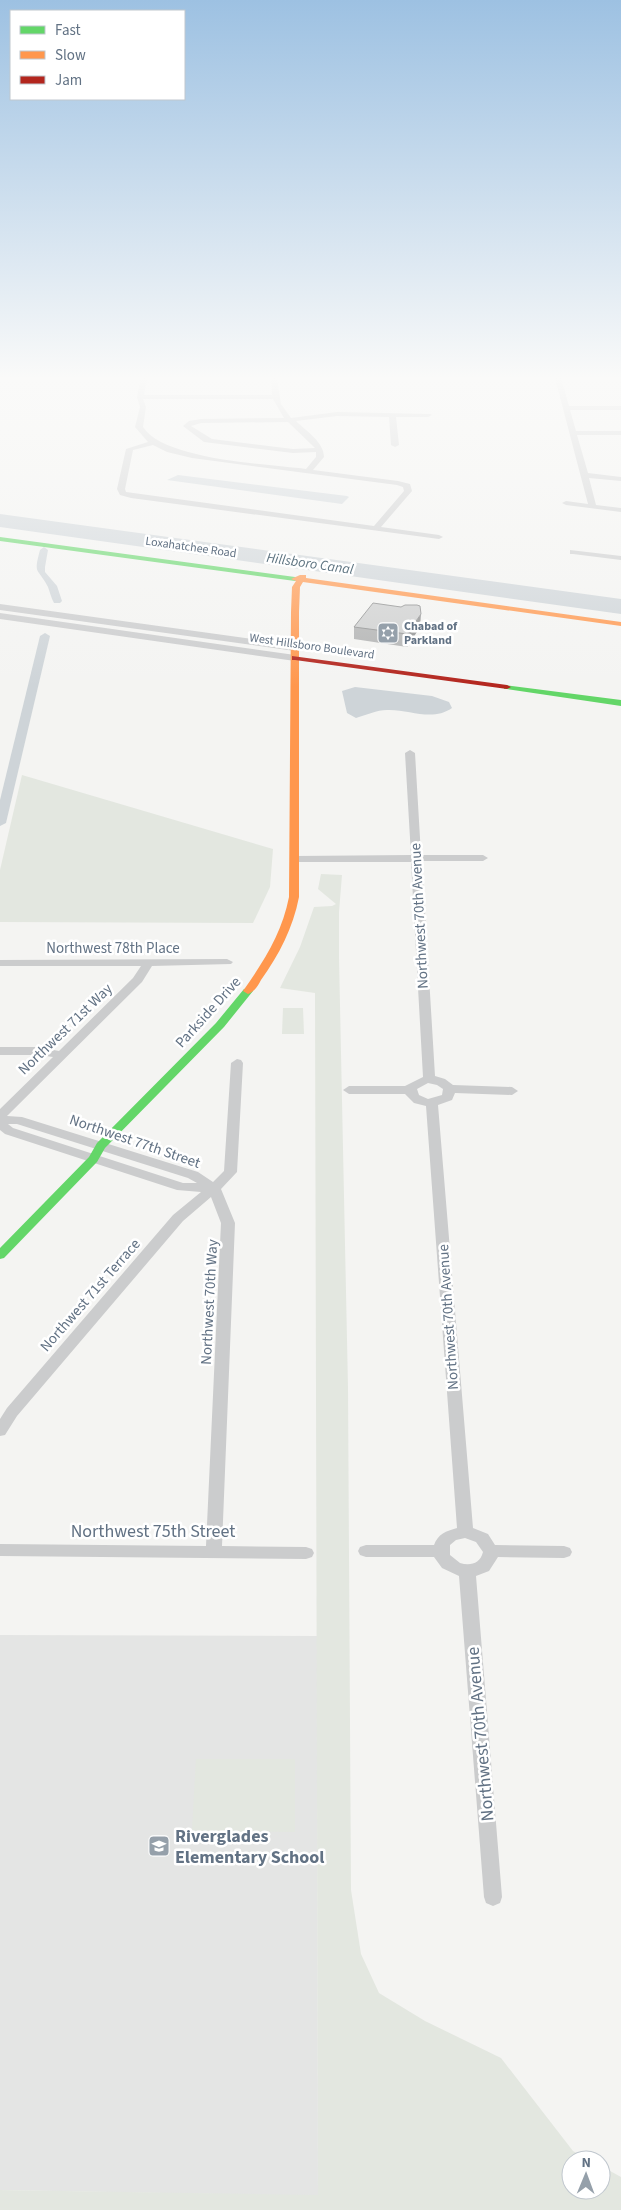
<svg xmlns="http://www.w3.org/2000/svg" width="621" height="2210" font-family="'Source Sans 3',sans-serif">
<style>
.built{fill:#e4e5e4}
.green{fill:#e3e7e0}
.water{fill:#ced4d8}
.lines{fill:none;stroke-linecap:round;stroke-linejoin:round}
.canal{fill:#ced4d8;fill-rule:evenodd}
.street{fill:#cbcccd;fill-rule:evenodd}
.fast{fill:#63d668;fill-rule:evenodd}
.slow{fill:#ff974d;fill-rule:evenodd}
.jam{fill:#b3261e;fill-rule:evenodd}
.wall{fill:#b2b3b3}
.shaded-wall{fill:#919292}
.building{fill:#cfd0d0;stroke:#919292}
.labels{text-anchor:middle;stroke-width:5;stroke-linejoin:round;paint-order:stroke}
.far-street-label{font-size:12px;fill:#627284;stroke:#fff}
.far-poi-label{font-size:12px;font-weight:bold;fill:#627284;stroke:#fff;text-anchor:start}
.far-water-label{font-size:14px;font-style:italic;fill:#5e7481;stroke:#fff}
.street-label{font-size:15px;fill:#627284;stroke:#fff}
.near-street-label{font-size:18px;fill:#627284;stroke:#fff}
.near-poi-label{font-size:18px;font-weight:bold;fill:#627284;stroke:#fff;text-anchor:start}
</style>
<rect width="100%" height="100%" fill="#f4f4f2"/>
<polygon class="built" points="0,1635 317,1636 318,2196 0,2190"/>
<g class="green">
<polygon points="22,775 273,849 270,887 253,923 0,922 0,870"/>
<polygon points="321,874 342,875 339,912 339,957 348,1387 351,1890 361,1954 379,1993 425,2021 501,2058 573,2151 589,2160 571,2160 571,2190 601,2190 601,2166 621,2177 621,2210 0,2210 0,2190 318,2195 315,993 280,988 300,947 314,907 332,906 336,904 318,889"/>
<polygon points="283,1008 303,1008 304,1034 282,1034"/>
<polygon points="196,1759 295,1759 295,1832 192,1831"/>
</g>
<g class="water">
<polygon points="178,475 347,496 349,497 342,504 167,480"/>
<polygon points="0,514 621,599 621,614 0,527"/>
<path d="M355 687 432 696 449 702 452 708C432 722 409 709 387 710 377 710 366 715 356 718L347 713 342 691Z"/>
</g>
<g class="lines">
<g class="canal">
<path d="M44 547 48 550 45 567V572L57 586 62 601 60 603H54C51 598 50 592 48 587 38 567 33 576 40 550Z"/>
<polygon points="45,633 50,636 6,823 0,826 0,800 40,636"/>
</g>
<g class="street">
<path d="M141 378H147L144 395H272L271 378H277L281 404 291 418 337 412 430 414 432 415 428 417H396L399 445 395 447 391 445 389 417 337 416 296 421C306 431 324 442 324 457L313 470 398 481 410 484 412 491 381 527 439 535 443 537 439 539 131 498 120 495 117 489 126 449 148 442 135 427 140 407 137 397ZM143 399H273L284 418 201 419 189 421 183 426 204 442 212 443 293 453 316 452V457L306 469C267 464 164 460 143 427L146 407ZM288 422 315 448 293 449 212 439 191 426 201 423ZM153 445 167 452 192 458 397 485 403 487 404 491 374 526 126 492 125 489 133 450Z"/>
<polygon points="555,378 561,378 569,406 621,406 621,410 570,410 576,431 621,431 621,435 577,435 588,473 621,477 621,481 589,478 596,505 621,508 621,512 566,505 562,503 566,501 588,504"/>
<polygon points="570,550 621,556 621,560 573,554 570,554"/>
<polygon points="0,604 295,645 299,648 295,651 0,610"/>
<polygon points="0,613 295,655 299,658 295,661 0,619"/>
<path d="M410 750 415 753 421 855H483L488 858 483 861H422L435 1076 445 1079 453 1085 512 1087 518 1091 512 1095 455 1093 452 1100 438 1105 473 1528 488 1534 495 1545 564 1546 570 1548 572 1552 570 1556 564 1558 498 1557 489 1571 476 1576 502 1897 500 1903 493 1906 486 1903 484 1897 459 1576 442 1568 434 1557H366L360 1555 358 1551 360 1547 366 1545H434C438 1534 446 1531 457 1528L426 1106 414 1103 405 1094H349L343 1090 349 1086H405L423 1077 411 862H295L290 859 295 856 411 855 405 753ZM428 1083 437 1085 443 1089 442 1095 428 1099 419 1095 417 1089ZM465 1538 476 1542 483 1552C480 1564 470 1566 460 1563L450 1555V1545L456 1540Z"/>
<path d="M227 959 233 962 231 964 152 966 142 982 7 1116 22 1117 198 1172 213 1182 224 1171 231 1063 237 1059 241 1060 243 1063 237 1172 221 1189 235 1223 222 1546 306 1547 312 1549 314 1553 312 1557 306 1559 0 1556V1544L206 1546 221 1223 211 1197 183 1221 17 1416 5 1435 0 1436V1419L7 1408 173 1215 201 1192 177 1190 5 1134 0 1130V1109L53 1057 38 1055H0V1047H38L59 1051 133 978 141 966H0V960ZM8 1124H17L188 1178 197 1183H183L13 1128Z"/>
</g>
<g class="fast">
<polygon points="0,537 295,577 299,579 295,581 0,541"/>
<polygon points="504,685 621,700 621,706 507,689 504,689"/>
<polygon points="248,988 253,991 224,1027 105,1148 97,1162 4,1258 0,1259 0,1248 89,1157 97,1143 216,1023 244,989"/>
</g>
<path class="slow" d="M300 575H306V578L621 622V626L303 582 300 587 299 612V897C293 928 279 955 261 980 258 986 254 992 248 994L243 991C264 961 282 933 289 897L291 612 292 587 296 581 291 579Z"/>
<polygon class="jam" points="292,656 507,685 511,687 507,689 295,660 292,660"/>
</g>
<polygon class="wall" points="354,627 420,627 407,647 354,639"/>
<polygon class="shaded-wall" points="421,614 420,627 407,647 407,634"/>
<polygon class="building" points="373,603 401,607 405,605 417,605 420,606 421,614 407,634 354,627"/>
<linearGradient id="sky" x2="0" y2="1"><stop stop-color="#9dc1e2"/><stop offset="0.55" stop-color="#fafaf9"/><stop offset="1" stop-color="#fafaf9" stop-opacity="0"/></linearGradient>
<rect width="621" height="687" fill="url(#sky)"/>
<defs>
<g id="synagogue-square" transform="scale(1.125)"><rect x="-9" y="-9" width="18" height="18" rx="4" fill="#95a0aa" stroke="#fff"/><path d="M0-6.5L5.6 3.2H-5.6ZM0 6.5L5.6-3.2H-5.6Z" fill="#fff"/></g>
<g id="school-square" transform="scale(1.125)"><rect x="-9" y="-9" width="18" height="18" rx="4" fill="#95a0aa" stroke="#fff"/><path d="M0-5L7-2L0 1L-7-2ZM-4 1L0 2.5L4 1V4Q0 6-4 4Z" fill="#fff"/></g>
</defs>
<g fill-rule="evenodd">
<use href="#synagogue-square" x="388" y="633"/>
<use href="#school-square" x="159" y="1846"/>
</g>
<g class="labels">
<g class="far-street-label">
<text transform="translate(191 547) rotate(8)" y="4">Loxahatchee Road</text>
<text transform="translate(312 646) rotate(8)" y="4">West Hillsboro Boulevard</text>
</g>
<g class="far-poi-label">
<text x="404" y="630">Chabad of<tspan x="404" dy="14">Parkland</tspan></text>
</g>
<g class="far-water-label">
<text transform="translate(310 563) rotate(8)" y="5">Hillsboro Canal</text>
</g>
<g class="street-label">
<text transform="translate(419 916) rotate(-93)" y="5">Northwest 70th Avenue</text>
<text x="113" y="953">Northwest 78th Place</text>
<text transform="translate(208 1012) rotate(-48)" y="5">Parkside Drive</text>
<text transform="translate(65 1029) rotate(-44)" y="5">Northwest 71st Way</text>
<text transform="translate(135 1141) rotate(19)" y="5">Northwest 77th Street</text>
<text transform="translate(90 1295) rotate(-49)" y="5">Northwest 71st Terrace</text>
<text transform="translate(209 1302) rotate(-87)" y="5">Northwest 70th Way</text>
<text transform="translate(448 1317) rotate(-94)" y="5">Northwest 70th Avenue</text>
</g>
<g class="near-street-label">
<text x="153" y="1537">Northwest 75th Street</text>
<text transform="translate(480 1734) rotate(-95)" y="6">Northwest 70th Avenue</text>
</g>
<g class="near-poi-label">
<text x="175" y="1842">Riverglades<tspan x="175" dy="21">Elementary School</tspan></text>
</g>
</g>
<rect x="10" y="10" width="175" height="90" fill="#ffffff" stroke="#c0c7ce"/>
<rect x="20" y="26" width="25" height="8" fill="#63d668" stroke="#c0c7ce"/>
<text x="55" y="35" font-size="15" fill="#627284">Fast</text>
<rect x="20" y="51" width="25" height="8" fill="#ff974d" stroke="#c0c7ce"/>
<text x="55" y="60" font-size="15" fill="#627284">Slow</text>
<rect x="20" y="76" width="25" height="8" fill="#b3261e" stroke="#c0c7ce"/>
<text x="55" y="85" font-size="15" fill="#627284">Jam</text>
<g transform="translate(586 2175) rotate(1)"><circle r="24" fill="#ffffff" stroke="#c0c7ce"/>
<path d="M0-4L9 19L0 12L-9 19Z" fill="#95a0aa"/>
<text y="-8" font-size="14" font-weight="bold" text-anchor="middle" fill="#627284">N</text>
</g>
</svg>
